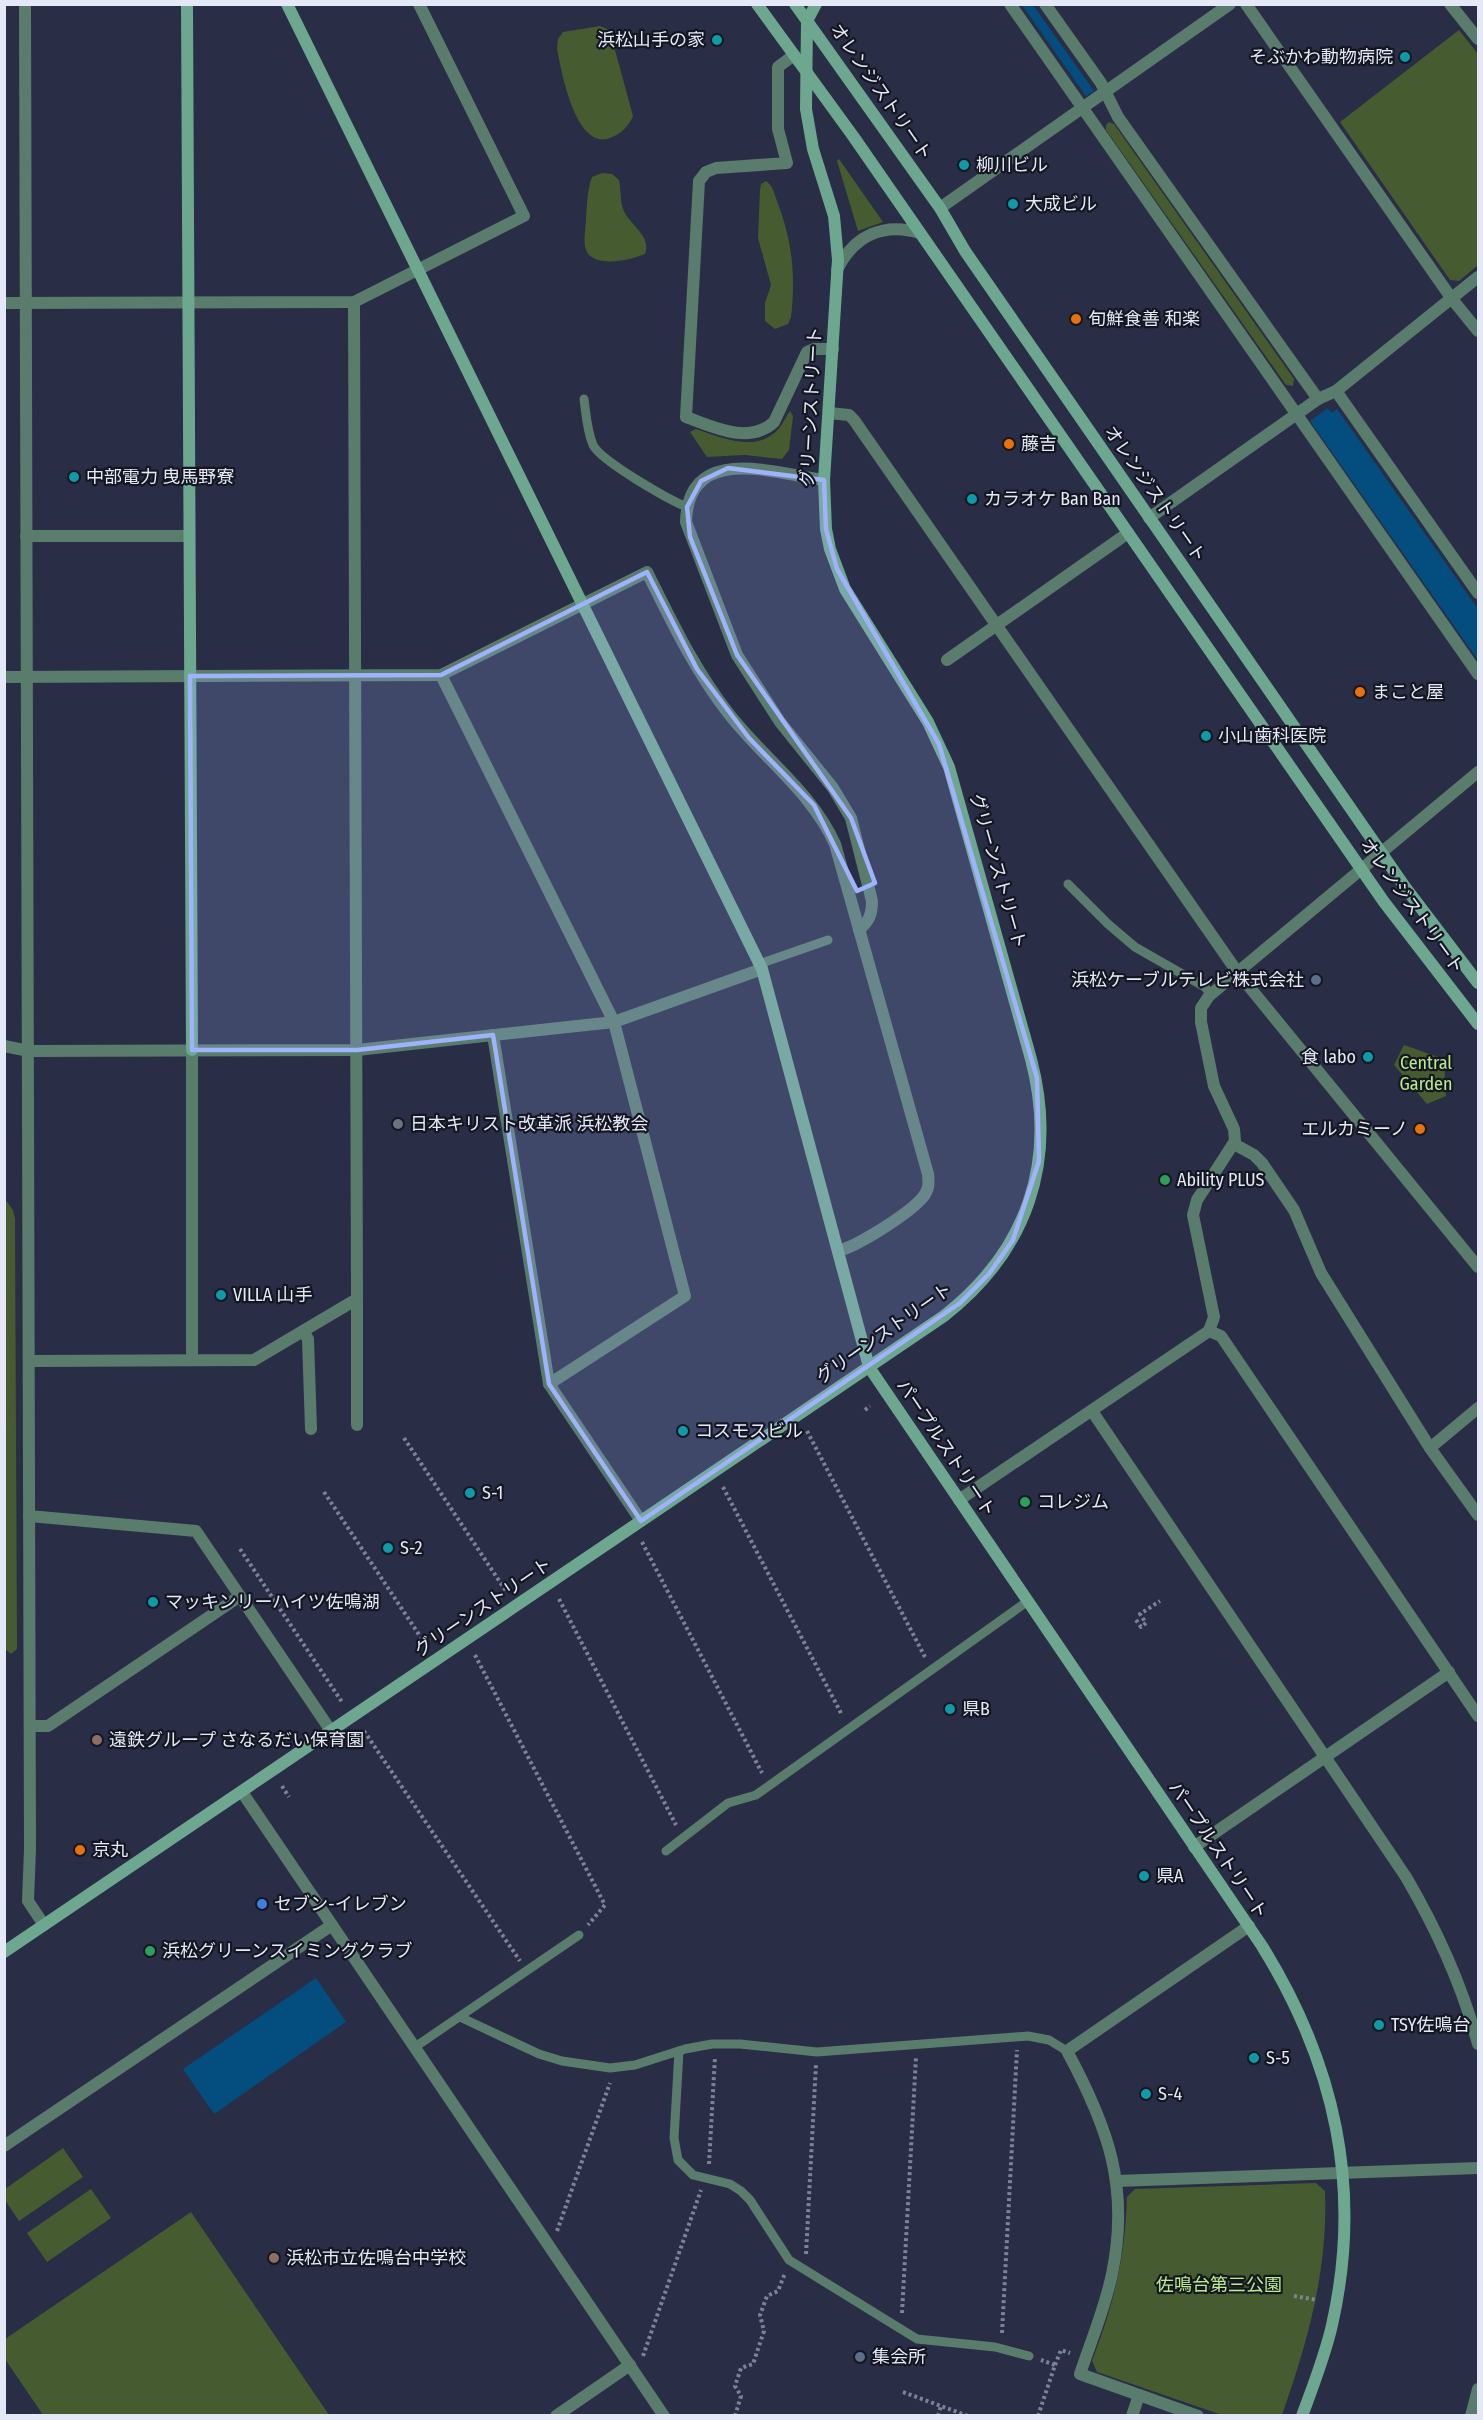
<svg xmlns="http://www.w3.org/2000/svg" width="1483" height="2420" font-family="'Fira Sans Condensed','Noto Sans JP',sans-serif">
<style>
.green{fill:#465b30}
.water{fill:#044e7f}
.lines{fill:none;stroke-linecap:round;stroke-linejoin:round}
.path{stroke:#7e8296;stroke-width:4;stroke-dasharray:3 3;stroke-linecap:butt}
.lane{stroke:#597c6d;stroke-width:9}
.street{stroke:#597c6d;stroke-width:12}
.secondary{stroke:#6ea78f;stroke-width:12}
.marked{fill:#9fb3fd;fill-opacity:0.2;stroke:#9fb3fd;stroke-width:4.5;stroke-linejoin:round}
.culture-dot{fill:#0f9aa8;stroke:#141721;stroke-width:2}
.food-dot{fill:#e8710a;stroke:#141721;stroke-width:2}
.service-dot{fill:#5c6f8a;stroke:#141721;stroke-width:2}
.worship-dot{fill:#6b7280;stroke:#141721;stroke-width:2}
.leisure-dot{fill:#2e9e5b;stroke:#141721;stroke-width:2}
.education-dot{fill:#8d6e63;stroke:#141721;stroke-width:2}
.shop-dot{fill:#3f7fe0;stroke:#141721;stroke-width:2}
.labels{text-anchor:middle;stroke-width:4.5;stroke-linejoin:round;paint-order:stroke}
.poi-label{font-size:18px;fill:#e4e8f7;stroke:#141721;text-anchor:start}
.street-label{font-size:18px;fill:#e4e8f7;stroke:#141721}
.park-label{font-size:18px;fill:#bbeb8b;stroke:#141721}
</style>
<rect width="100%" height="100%" fill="#292d45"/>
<g class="green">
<path d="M600 26 609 30 612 39 633 116C629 126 621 134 610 138 576 151 561 71 557 48L558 39 563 32Z"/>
<polygon points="1459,30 1478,54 1478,265 1459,281 1450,280 1340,122"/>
<polygon points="1109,122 1114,124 1294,379 1293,386 1286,385 1106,130 1106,125"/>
<polygon points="839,159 883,222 858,231 837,161"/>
<path d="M602 173 612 174 619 180C621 189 620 200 623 209 629 225 652 235 645 254 631 260 596 268 587 252 582 243 586 229 586 219 587 205 587 191 592 177Z"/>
<path d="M766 181C773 186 774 193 777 201 792 239 796 276 791 317L788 324 775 329 765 321V303L771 285 758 238 760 190 761 184Z"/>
<path d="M790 411 793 416 789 450 782 459 744 455 707 457 690 432 696 429C722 438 759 454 780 427 784 422 786 416 790 411Z"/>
<polygon points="1404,1045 1444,1059 1446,1096 1427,1104 1394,1065"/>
<polygon points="5,1199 13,1210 15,1219 17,1649 11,1654 5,1649 4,1630"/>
<polygon points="63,2148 83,2177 19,2221 5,2200 5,2189"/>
<path d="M1316 2183 1325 2191C1328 2270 1308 2341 1282 2415H1222L1097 2372 1092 2361C1114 2303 1125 2259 1127 2197L1135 2189Z"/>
<polygon points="91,2189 111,2218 47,2262 27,2233"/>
<polygon points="191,2212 329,2415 43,2415 5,2359 5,2339"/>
</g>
<g class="water">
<polygon points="1022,5 1033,5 1094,91 1086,96"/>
<polygon points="1328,408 1332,413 1337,409 1478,609 1478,660 1310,421"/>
<polygon points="316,1978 346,2022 214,2114 183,2069"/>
</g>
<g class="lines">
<g class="path">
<polyline points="865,1410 870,1406"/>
<polyline points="807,1431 925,1657"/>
<polyline points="404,1438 506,1591"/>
<polyline points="723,1487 842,1715"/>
<polyline points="324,1492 426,1645"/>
<polyline points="642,1542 762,1773"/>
<polyline points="240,1549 342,1702"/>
<polyline points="559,1599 676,1825"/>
<polyline points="1136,1620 1141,1627 1146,1623 1140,1614 1160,1601"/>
<polyline points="475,1655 605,1905 588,1925"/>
<polyline points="364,1731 520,1961"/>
<polyline points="282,1786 289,1797"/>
<polyline points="709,2164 715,2057"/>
<polyline points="557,2231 610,2083"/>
<polyline points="806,2254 816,2064"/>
<polyline points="1294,2296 1317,2300"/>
<polyline points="902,2313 916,2057"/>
<polyline points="1002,2333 1017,2050"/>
<polyline points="643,2356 701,2190"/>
<polyline points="1055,2365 1061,2350 1070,2353"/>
<polyline points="903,2392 968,2416"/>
<polyline points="735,2416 741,2396 735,2386 741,2368 753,2364 764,2331 760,2315 767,2296 778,2291 785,2273"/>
<polyline points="938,2416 941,2406"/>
<polyline points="1038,2416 1055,2365 1041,2360"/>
</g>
<g class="lane">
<path d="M584 399C586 414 587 431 593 445 601 461 669 500 687 507"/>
<polyline points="1068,884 1108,924 1135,947 1205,987 1211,995"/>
<polyline points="759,964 828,940"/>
<polyline points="666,1851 728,1803 756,1795 1028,1601"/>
<polyline points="460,2017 539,2054 562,2061 610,2068 635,2065 685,2049 712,2044 740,2044 817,2052 1028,2036 1049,2040 1067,2051"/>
<polyline points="415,2047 579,1935"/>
<polyline points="679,2051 674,2138 678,2160 693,2175 730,2184 741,2191 750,2200 789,2260 917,2339 995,2347 1029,2356"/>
</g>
<g class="street">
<polyline points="25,4 30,1849 28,1901 44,1925"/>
<polyline points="1010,4 1478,674"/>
<polyline points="1045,4 1101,83 1118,117 1318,399"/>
<polyline points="1246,4 1452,299 1478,331"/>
<polyline points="1450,4 1478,39"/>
<path d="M794 55 778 67V129L787 163 716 168 706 172 699 181 686 417C714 427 749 445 774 422L807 352 814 349H833"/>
<polyline points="940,208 1230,4"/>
<path d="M837 270C854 235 884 222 920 233"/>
<polyline points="4,303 354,302 524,216 419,4"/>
<polyline points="1336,391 1478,593"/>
<polyline points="829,413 849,415 854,420 1238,973 1478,1267"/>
<path d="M824 480C774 473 688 443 686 522L737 655 780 722 833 788 851 818 872 901C872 915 869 921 859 930"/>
<polyline points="1149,518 1318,399 1336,391 1478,277"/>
<polyline points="26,536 189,536"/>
<polyline points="947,660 1128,533"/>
<polyline points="441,675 614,1022 685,1296 549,1384"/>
<path d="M4 677 441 675 647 572C672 622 695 671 729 714 764 759 811 791 835 844L928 1174C929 1183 929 1190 923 1197 910 1213 858 1246 838 1251"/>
<polyline points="493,1035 549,1384 641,1521"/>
<polyline points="4,1046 29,1051 357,1050 614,1022 762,969"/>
<polyline points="192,1050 192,1360"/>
<polyline points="1234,1144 1254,1155 1262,1163 1294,1210 1321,1273 1430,1448 1478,1515"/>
<polyline points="357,1299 357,1425"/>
<polyline points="303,1331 308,1339 311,1429"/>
<polyline points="1209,1331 1221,1336 1478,1716"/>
<polyline points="29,1361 254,1360 357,1299 354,302"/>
<path d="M1092 1411 1406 1877C1437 1930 1462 1985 1478 2044"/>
<polyline points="1430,1448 1478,1408"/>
<polyline points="959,1500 1209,1331 1214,1317 1193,1215 1197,1200 1235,1141 1234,1129 1214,1086 1201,1022 1201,1008 1209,996 1478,772"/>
<polyline points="29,1516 196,1531 331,1731"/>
<polyline points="30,1726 48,1726 240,1596"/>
<polyline points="242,1792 664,2416"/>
<polyline points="1194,1847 1449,1672"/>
<polyline points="4,2146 332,1925"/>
<polyline points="1116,2181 1478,2168"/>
<polyline points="556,2416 630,2365"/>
<polyline points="1132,2416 1139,2395"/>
<path d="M1198 2416 1080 2374C1091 2341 1105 2308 1112 2274 1130 2187 1108 2127 1067 2051L1249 1926"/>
<polyline points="1471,2416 1478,2389"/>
</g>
<g class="secondary">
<polyline points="187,4 192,1050"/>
<path d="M287 4 762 969 869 1367 1262 1946C1335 2064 1363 2188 1332 2325 1325 2356 1313 2386 1302 2416"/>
<polyline points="757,4 853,136 1384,902 1478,1024"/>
<polyline points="795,4 940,208 965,251 1405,887 1478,983"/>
<path d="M4 1952 944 1316C1027 1251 1058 1162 1031 1059L949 767 928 722 845 589 830 549 826 529 824 480 838 260 834 216 813 149 806 109 807 21 816 4"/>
</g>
</g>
<path class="marked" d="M728 468 824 480 826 529 837 569 939 744 1037 1078 1039 1161 1013 1240 989 1274 960 1303 641 1521 549 1384 493 1035 357 1050H192L190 676 441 675 647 572 697 669 749 738 814 805 857 891 875 883 851 818 737 655 690 537 687 507 701 481Z"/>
<g class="culture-dot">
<circle cx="717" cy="40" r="6"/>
<circle cx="1405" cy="57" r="6"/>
<circle cx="964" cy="165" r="6"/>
<circle cx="1013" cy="204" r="6"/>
<circle cx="74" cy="477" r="6"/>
<circle cx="972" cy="499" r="6"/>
<circle cx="1206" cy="736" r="6"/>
<circle cx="1368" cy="1057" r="6"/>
<circle cx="221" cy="1295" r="6"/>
<circle cx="683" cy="1431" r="6"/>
<circle cx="470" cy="1493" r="6"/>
<circle cx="388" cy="1548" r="6"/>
<circle cx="153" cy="1602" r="6"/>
<circle cx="950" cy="1709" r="6"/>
<circle cx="1144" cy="1876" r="6"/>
<circle cx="1379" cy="2025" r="6"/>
<circle cx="1254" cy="2058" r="6"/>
<circle cx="1146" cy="2094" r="6"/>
</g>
<g class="food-dot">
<circle cx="1076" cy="319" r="6"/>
<circle cx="1009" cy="444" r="6"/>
<circle cx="1360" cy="692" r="6"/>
<circle cx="1420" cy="1129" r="6"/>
<circle cx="80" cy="1850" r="6"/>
</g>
<g class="service-dot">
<circle cx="1316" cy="980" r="6"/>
<circle cx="860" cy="2357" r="6"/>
</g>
<circle class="worship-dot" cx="398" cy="1124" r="6"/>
<g class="leisure-dot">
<circle cx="1165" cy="1180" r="6"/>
<circle cx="1025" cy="1502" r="6"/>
<circle cx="150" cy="1951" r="6"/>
</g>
<g class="education-dot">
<circle cx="97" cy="1740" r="6"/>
<circle cx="274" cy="2258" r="6"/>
</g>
<circle class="shop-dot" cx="262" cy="1904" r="6"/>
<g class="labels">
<g class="poi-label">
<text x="705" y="46" text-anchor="end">浜松山手の家</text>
<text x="1393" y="63" text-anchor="end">そぶかわ動物病院</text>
<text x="976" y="171">柳川ビル</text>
<text x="1025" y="210">大成ビル</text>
<text x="1088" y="325">旬鮮食善 和楽</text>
<text x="1021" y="450">藤吉</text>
<text x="86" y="483">中部電力 曳馬野寮</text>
<text x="984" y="505">カラオケ Ban Ban</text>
<text x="1372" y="698">まこと屋</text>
<text x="1218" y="742">小山歯科医院</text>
<text x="1304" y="986" text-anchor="end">浜松ケーブルテレビ株式会社</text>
<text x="1356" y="1063" text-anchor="end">食 labo</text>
<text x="410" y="1130">日本キリスト改革派 浜松教会</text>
<text x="1408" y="1135" text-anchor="end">エルカミーノ</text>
<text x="1177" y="1186">Ability PLUS</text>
<text x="233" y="1301">VILLA 山手</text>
<text x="695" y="1437">コスモスビル</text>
<text x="482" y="1499">S-1</text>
<text x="1037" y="1508">コレジム</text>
<text x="400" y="1554">S-2</text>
<text x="165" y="1608">マッキンリーハイツ佐鳴湖</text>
<text x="962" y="1715">県B</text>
<text x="109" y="1746">遠鉄グループ さなるだい保育園</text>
<text x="92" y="1856">京丸</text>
<text x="1156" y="1882">県A</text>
<text x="274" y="1910">セブン-イレブン</text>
<text x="162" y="1957">浜松グリーンスイミングクラブ</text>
<text x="1391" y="2031">TSY佐鳴台</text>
<text x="1266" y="2064">S-5</text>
<text x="1158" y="2100">S-4</text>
<text x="286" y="2264">浜松市立佐鳴台中学校</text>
<text x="872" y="2363">集会所</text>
</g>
<g class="street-label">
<text transform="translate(881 92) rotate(55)" y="6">オレンジストリート</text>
<text transform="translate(811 407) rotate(-87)" y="6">グリーンストリート</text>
<text transform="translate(1155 494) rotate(55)" y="6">オレンジストリート</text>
<text transform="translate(998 871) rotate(74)" y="6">グリーンストリート</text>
<text transform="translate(1412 906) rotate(54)" y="6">オレンジストリート</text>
<text transform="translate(884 1333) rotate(-35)" y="6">グリーンストリート</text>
<text transform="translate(946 1448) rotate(56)" y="6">パープルストリート</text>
<text transform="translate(483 1607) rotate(-34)" y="6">グリーンストリート</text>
<text transform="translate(1218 1850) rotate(56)" y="6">パープルストリート</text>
</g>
<g class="park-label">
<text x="1426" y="1069">Central<tspan x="1426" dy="21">Garden</tspan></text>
<text x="1219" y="2291">佐鳴台第三公園</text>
</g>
</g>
<rect width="1483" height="2420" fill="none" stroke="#e4e8f7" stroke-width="12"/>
</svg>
